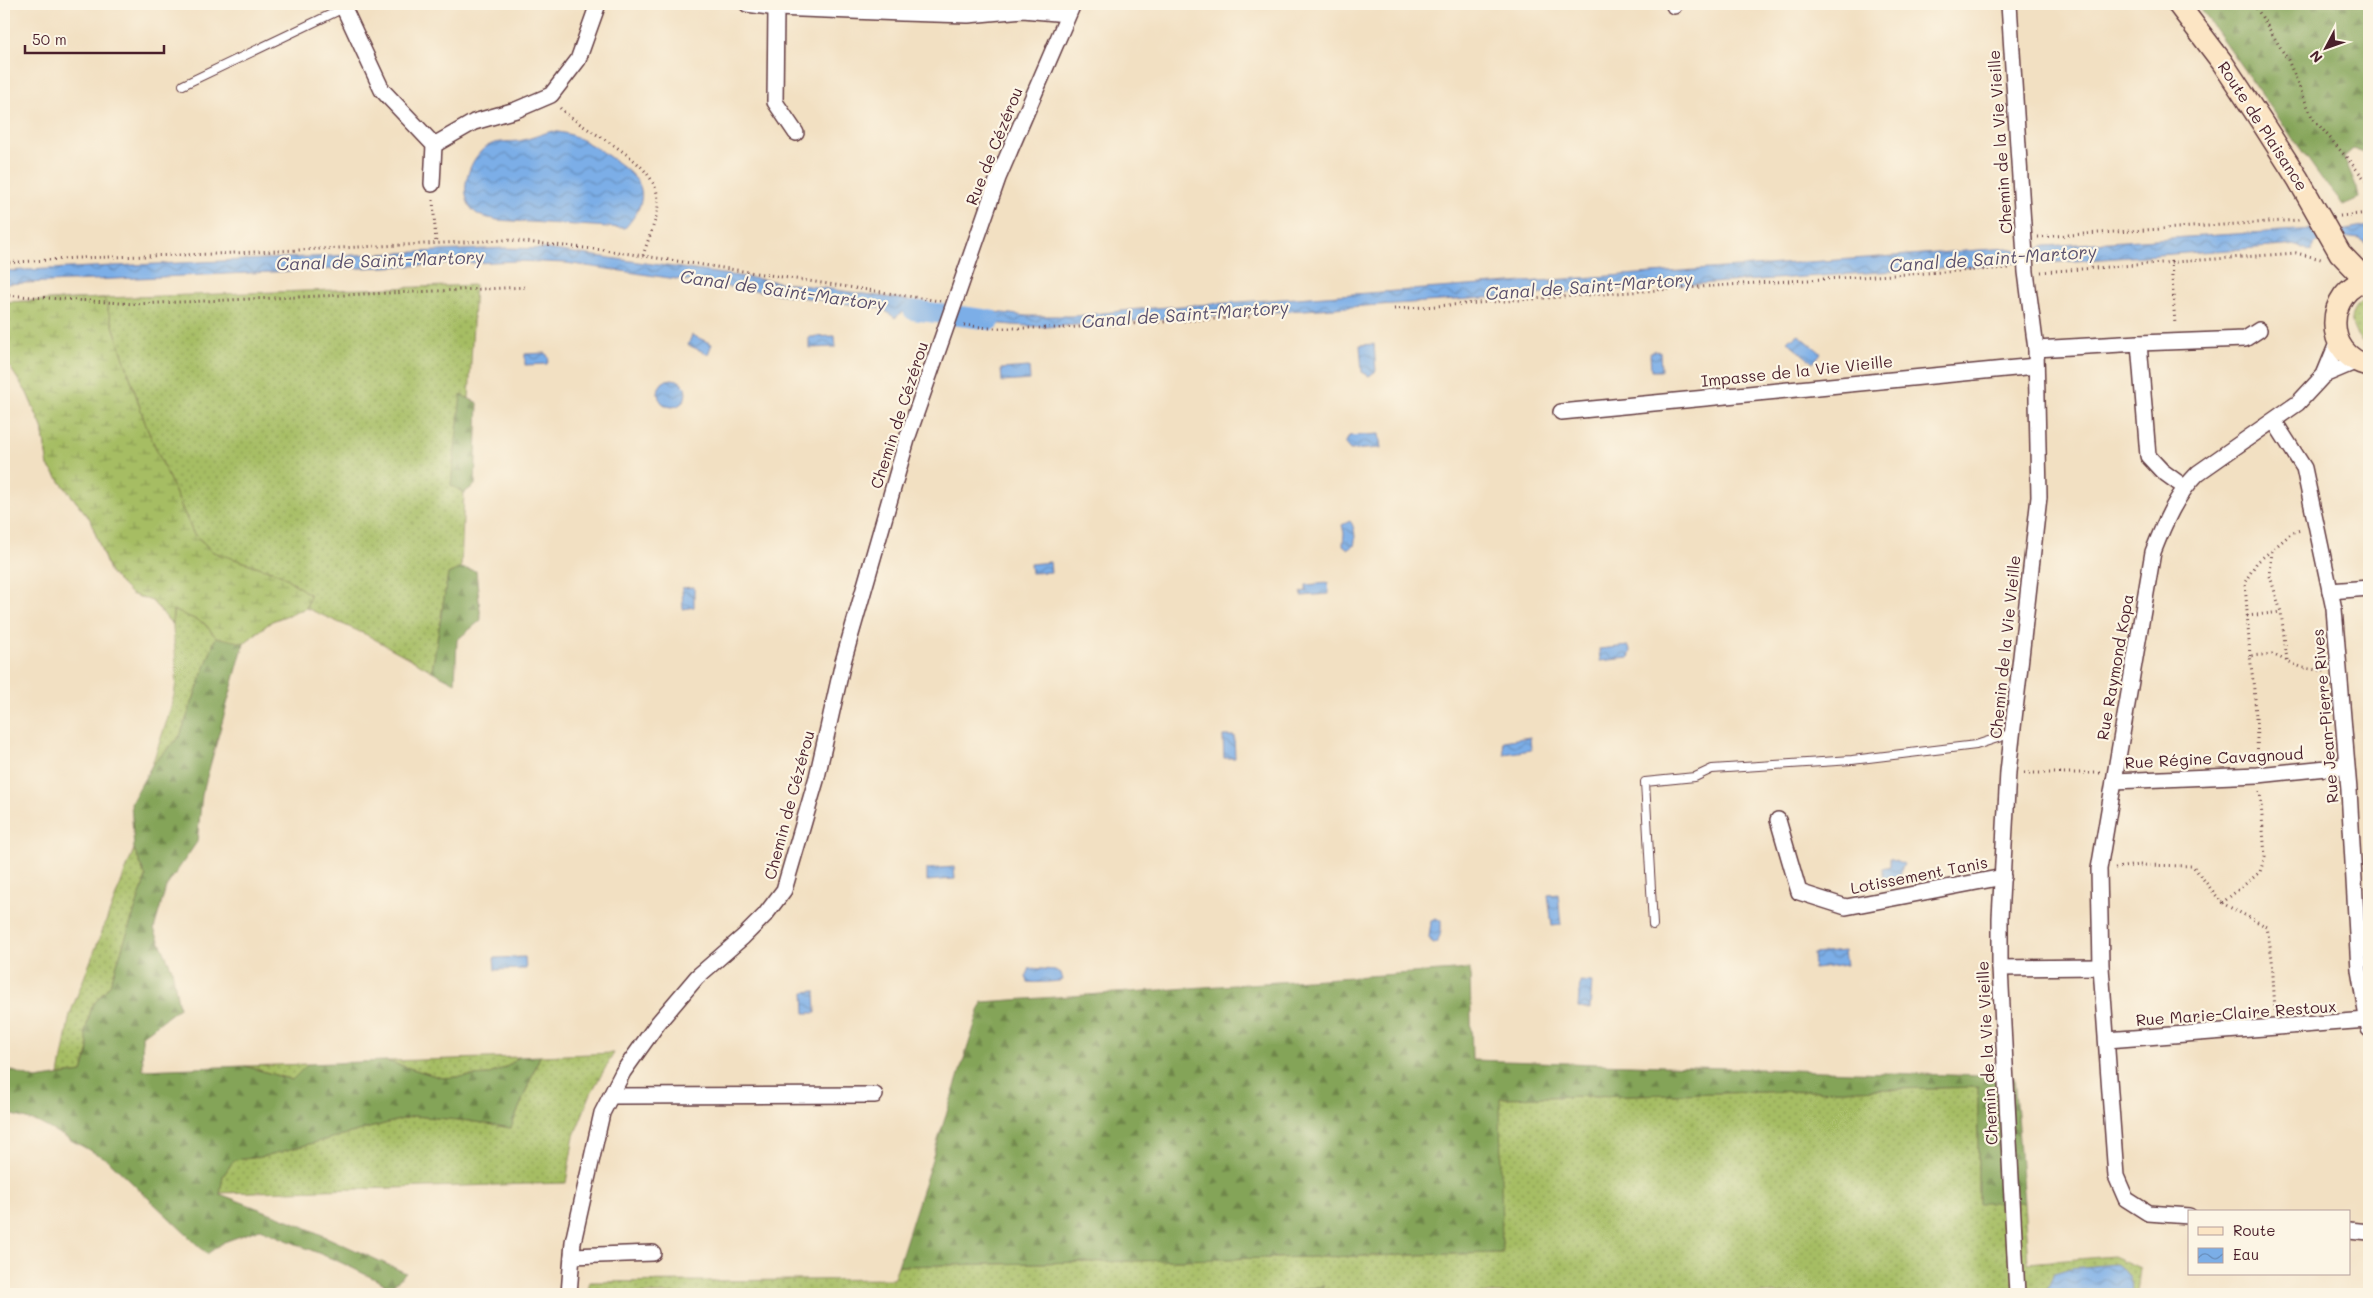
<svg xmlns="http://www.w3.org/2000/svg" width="2373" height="1298" font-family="Mali,sans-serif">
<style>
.grass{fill:url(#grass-dots);stroke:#786e47}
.forest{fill:url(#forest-firs);stroke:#676242}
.wetland{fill:url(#wetland-marsh);stroke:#786e47}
.water{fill:url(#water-waves);stroke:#626689}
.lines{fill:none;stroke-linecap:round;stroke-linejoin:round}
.canal{stroke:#7baee7;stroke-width:20}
.service-casing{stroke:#633c42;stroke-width:10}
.minor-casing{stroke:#633c42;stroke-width:18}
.secondary-casing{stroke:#633c42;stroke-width:24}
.path{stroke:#633c42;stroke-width:3;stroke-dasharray:1 4;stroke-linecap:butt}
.service{stroke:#fff;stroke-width:8}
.minor{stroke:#fff;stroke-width:15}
.secondary{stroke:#fce5c4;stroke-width:21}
.labels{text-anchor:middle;stroke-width:4.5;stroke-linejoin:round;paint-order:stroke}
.street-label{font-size:16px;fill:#4a1f2b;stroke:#fcf5e5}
.water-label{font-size:18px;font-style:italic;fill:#5b516d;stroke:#fcf5e5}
</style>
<defs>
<pattern id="grass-dots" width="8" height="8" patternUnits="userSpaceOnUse" patternTransform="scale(1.25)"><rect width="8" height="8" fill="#a6bd63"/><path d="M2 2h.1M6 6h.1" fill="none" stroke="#899952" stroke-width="1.8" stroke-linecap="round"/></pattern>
<pattern id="forest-firs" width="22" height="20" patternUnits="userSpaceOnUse" patternTransform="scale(1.25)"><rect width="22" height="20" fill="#84a459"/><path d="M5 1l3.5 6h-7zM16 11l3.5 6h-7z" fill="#6e854a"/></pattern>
<pattern id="wetland-marsh" width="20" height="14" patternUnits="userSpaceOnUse" patternTransform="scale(1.25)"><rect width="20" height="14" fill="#a6bd63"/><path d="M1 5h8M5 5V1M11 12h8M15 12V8" fill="none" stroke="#899952"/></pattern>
<pattern id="water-waves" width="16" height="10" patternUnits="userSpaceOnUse" patternTransform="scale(1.25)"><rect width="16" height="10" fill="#7baee7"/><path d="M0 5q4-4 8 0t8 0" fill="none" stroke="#678dbb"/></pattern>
</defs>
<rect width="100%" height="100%" fill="#fcf5e5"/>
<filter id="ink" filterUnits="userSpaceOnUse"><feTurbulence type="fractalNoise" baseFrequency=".02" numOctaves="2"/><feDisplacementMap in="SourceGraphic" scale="10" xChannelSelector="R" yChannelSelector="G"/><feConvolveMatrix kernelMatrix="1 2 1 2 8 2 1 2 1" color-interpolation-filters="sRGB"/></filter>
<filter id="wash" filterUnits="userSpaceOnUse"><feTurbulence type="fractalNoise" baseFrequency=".0096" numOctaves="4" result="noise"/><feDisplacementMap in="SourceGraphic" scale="20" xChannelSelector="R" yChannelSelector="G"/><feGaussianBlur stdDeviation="1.12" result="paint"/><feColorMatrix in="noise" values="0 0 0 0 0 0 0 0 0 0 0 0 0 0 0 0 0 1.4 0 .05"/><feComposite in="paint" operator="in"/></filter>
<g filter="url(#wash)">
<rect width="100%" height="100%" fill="#f2e0c2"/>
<g class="grass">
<polygon points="475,285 469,400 462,395 451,485 464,493 461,568 448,574 432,671 367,635 306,608 310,595 280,574 213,552 193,533 146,426 104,298"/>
<path d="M2369 299V347C2350 335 2342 306 2369 299Z"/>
<path d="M173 609 204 623 216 637 180 736 152 765C159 742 169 718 174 695 180 666 171 638 173 609Z"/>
<polygon points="134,849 146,877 110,985 92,1006 85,1032 89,1049 82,1072 59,1075 70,1014"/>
<polygon points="614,1053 591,1093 574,1136 566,1183 219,1193 223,1176 234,1160 261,1157 414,1116 470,1121 511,1128 540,1056"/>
<polygon points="519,1057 508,1066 488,1075 442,1078 386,1061"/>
<polygon points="308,1064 293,1080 245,1066"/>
<polygon points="1978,1087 1978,1202 2024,1203 2028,1263 2113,1256 2140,1268 2137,1294 1322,1294 1323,1286 1291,1291 1289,1294 589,1294 589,1282 893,1279 898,1266 1501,1253 1499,1098"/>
</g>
<g class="forest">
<polygon points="2197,4 2369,4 2369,155 2353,149 2344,157 2357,188 2359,198 2343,205 2322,179"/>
<polygon points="104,298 146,426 193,533 213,552 280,574 310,595 306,608 272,621 244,643 202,795 197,842 166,887 154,929 172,969 179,1008 142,1036 143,1070 245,1066 292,1080 308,1064 386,1061 442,1078 488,1075 508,1066 519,1057 540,1056 511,1128 470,1121 414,1116 261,1157 234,1160 223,1176 220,1194 291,1221 406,1273 391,1287 340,1262 260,1229 224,1242 207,1254 108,1160 39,1123 4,1112 4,1068 36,1079 82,1072 89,1049 85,1032 92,1006 110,985 146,877 134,849 131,803 152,765 180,736 216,637 204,623 173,610 172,624 152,601 131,594 110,573 90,519 48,466 42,427 27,393 4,358 4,302"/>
<polygon points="461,395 478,403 475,485 464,493 451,485"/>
<polygon points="461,568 476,571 481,620 457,640 455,683 432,671 448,574"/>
<polygon points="1470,969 1472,1060 2014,1077 2024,1203 1978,1203 1978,1087 1500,1098 1502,1253 898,1266 982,1002"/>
<polygon points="1324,1286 1322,1294 1289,1294 1290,1291"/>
</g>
<polygon class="wetland" points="104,298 146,426 193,533 213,552 280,574 310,595 306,608 272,621 244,643 216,637 204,623 173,610 172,624 152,601 131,594 110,573 90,519 48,466 42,427 27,393 4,358 4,302"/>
<g class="water">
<path d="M552 131C558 132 565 133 571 135 586 140 632 169 639 184 647 200 635 217 625 228L497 220C492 218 484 218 479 215 453 201 469 152 492 144 500 141 510 142 519 141 530 139 541 134 552 131Z"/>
<polygon points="2369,226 2369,243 2367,244 2359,239 2344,237 2340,231"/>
<polygon points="2314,229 2320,242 2315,244 2311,252 2298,245 2046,263 2036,262 2033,251 2045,246"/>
<polygon points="506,248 546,249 942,305 937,319 902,312 895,318 883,309 566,263 517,261 4,284 4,271"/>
<polygon points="2008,248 2019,252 2020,260 2016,263 1046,327 1012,325 963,320 966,312 972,309 1026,316 1075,316 1140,309"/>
<polygon points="1798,334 1821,353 1813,363 1787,341 1790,338 1794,339"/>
<polygon points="692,335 712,344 708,354 688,345"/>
<polygon points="835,336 836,347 809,348 809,337"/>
<polygon points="1374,344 1376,371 1369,376 1362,372 1360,345"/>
<polygon points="1656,350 1660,352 1661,371 1651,371 1650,353"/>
<polygon points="546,353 549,359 547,364 525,365 525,354"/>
<polygon points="1029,367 1030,380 1002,382 1001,369"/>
<circle cx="672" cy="393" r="14"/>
<polygon points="1379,434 1381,448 1350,450 1345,444 1349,436"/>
<path d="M1350 521C1355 526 1356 540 1354 546L1348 549 1343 545 1344 533 1342 525Z"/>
<polygon points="1050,562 1051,572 1031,573 1030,564"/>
<polygon points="1328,583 1329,594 1302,596 1301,592 1306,591 1306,585"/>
<polygon points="694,587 694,607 683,609 682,588"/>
<polygon points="1628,646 1631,651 1629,658 1600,661 1599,649"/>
<polygon points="1223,736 1234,736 1235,758 1224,758"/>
<polygon points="1530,737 1531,750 1504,754 1503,741"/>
<polygon points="1890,858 1904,864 1898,877 1884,879 1882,868 1890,866"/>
<polygon points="954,867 955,879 927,881 927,869"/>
<polygon points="1558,894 1561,925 1552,926 1548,895"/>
<path d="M1435 919 1441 920C1441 929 1442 935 1436 943L1432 944 1429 937 1431 921Z"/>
<polygon points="1844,951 1846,965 1814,969 1813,954"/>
<polygon points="525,957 526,969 495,970 494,958"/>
<path d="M1030 968 1055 970 1061 973 1063 980C1058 982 1035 983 1028 982L1026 977Z"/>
<polygon points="1580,981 1592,982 1590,1009 1578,1008"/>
<polygon points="815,991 816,1013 805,1013 804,992"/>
<path d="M2116 1264C2127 1271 2134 1281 2131 1294H2046L2054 1273 2071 1268Z"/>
</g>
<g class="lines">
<polyline class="canal" points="913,310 991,320"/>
</g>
</g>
<g filter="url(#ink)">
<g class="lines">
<g class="service-casing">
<g id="service">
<polyline points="183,85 344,8"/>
<polyline points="1653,925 1645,782 1695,777 1712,769 1852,760 1976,745 2013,733"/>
</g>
</g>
<g class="minor-casing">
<g id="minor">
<polyline points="342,4 382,90 434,145 432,184"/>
<polyline points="747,4 776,8 902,13 968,15 1023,10 1067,14"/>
<polyline points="1674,4 1674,6"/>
<polyline points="2009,4 2026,272 2036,349 2039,497 2008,772 2000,918 2000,968 2017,1294"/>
<polyline points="776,8 775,102 796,133"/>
<polyline points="434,145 474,122 516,110 551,95 578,60 598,4"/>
<polyline points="2139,343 2245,339 2259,330"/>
<polyline points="2036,349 2139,343 2148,456 2162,471 2184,487"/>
<polyline points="2324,375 2357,361"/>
<polyline points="1561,412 2036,366"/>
<polyline points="2274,421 2304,468 2334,609 2349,790 2359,970 2369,1029"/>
<polyline points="2330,591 2369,588"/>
<polyline points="2114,781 2258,775 2346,766"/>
<polyline points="1778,820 1799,892 1846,907 2003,877"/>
<polyline points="2000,968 2101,967"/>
<polyline points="2107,1040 2367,1020"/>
<polyline points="611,1096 875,1095"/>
<path d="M2189 1216 2148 1213 2126 1199 2116 1176 2101 967 2099 869 2153 552C2164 524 2176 495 2198 473L2298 403 2324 375 2338 341"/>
<polyline points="2349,1230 2369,1232"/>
<polyline points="572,1256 653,1253"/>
<polyline points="569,1294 573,1242 602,1113 623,1072 658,1023 697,977 743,937 765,915 784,890 817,777 843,662 908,436 998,178 1073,4"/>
</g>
</g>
<g class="secondary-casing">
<g id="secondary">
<polyline points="2178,4 2222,62 2261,121 2298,179 2340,253 2367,281"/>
<path d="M2369 280C2324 289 2323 357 2369 365"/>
</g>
</g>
<g class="path">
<polyline points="2254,4 2288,60 2312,117 2369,184"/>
<path d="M560 108C586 135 660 159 658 204 658 218 647 241 643 256"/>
<polyline points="433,200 436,243"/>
<polyline points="2340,216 2369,213"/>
<polyline points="2038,237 2299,220"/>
<polyline points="2171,261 2175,325"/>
<polyline points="4,263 76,258 214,254 506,240 604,250 940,301"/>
<polyline points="2041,272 2296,253 2321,259"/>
<polyline points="4,295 135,304 528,287"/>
<polyline points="1394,309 1756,283 2011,268"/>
<polyline points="964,325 988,328 1062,328 1250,317"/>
<polyline points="2247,616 2281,612"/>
<polyline points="2250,656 2245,582 2257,562 2271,551"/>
<polyline points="2287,660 2281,612 2270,576 2272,550 2293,532 2301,530"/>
<polyline points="2258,759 2255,698 2250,656 2272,654 2303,668 2325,671"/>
<polyline points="2024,773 2100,773"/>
<polyline points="2115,868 2139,865 2193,866 2222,903 2267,927 2272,958 2275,1011"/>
<polyline points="2222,903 2260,872 2265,856 2260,790"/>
</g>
<use href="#service" class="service"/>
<use href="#minor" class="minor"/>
<use href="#secondary" class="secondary"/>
</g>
</g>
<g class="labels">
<g class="street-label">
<text transform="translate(2263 126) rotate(57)" y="6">Route de Plaisance</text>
<text transform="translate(2000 142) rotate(-94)" y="6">Chemin de la Vie Vieille</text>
<text transform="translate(994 146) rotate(-68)" y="6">Rue de Cézérou</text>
<text transform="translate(1797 371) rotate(-6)" y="6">Impasse de la Vie Vieille</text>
<text transform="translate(899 415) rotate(-72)" y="6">Chemin de Cézérou</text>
<text transform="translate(2005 647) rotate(-84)" y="6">Chemin de la Vie Vieille</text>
<text transform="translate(2115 667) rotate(-80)" y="6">Rue Raymond Kopa</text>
<text transform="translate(2325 716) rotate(-95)" y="6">Rue Jean-Pierre Rives</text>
<text transform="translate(2214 758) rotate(-3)" y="6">Rue Régine Cavagnoud</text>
<text transform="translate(789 805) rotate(-75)" y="6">Chemin de Cézérou</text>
<text transform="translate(1919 875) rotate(-11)" y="6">Lotissement Tanis</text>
<text transform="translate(2236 1013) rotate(-4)" y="6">Rue Marie-Claire Restoux</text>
<text transform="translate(1987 1053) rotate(-93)" y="6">Chemin de la Vie Vieille</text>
</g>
<g class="water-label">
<text transform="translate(1993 259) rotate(-4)" y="6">Canal de Saint-Martory</text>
<text transform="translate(380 261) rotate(-2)" y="6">Canal de Saint-Martory</text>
<text transform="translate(1589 287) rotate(-4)" y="6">Canal de Saint-Martory</text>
<text transform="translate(783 291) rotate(8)" y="6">Canal de Saint-Martory</text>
<text transform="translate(1185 315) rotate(-4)" y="6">Canal de Saint-Martory</text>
</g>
</g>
<rect width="2373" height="1298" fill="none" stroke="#fcf5e5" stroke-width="20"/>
<rect x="2188" y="1210" width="162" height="65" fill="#fcf5e5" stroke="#b59f9b"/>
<rect x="2198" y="1227" width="25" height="8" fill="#fce5c4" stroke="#b59f9b"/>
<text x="2233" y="1236" font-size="15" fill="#4a1f2b">Route</text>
<rect x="2198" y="1248" width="25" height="15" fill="url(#water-waves)" stroke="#b59f9b"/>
<text x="2233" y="1260" font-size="15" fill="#4a1f2b">Eau</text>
<g transform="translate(2326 48) rotate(229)" stroke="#fcf5e5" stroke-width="4" paint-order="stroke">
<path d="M0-4L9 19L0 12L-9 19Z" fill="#4a1f2b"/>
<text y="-8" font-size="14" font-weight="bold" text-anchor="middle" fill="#4a1f2b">N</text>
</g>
<path d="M25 45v8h139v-8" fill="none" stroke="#4a1f2b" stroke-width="2.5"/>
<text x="32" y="45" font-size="15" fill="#4a1f2b" stroke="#fcf5e5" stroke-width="4" paint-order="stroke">50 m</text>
</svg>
